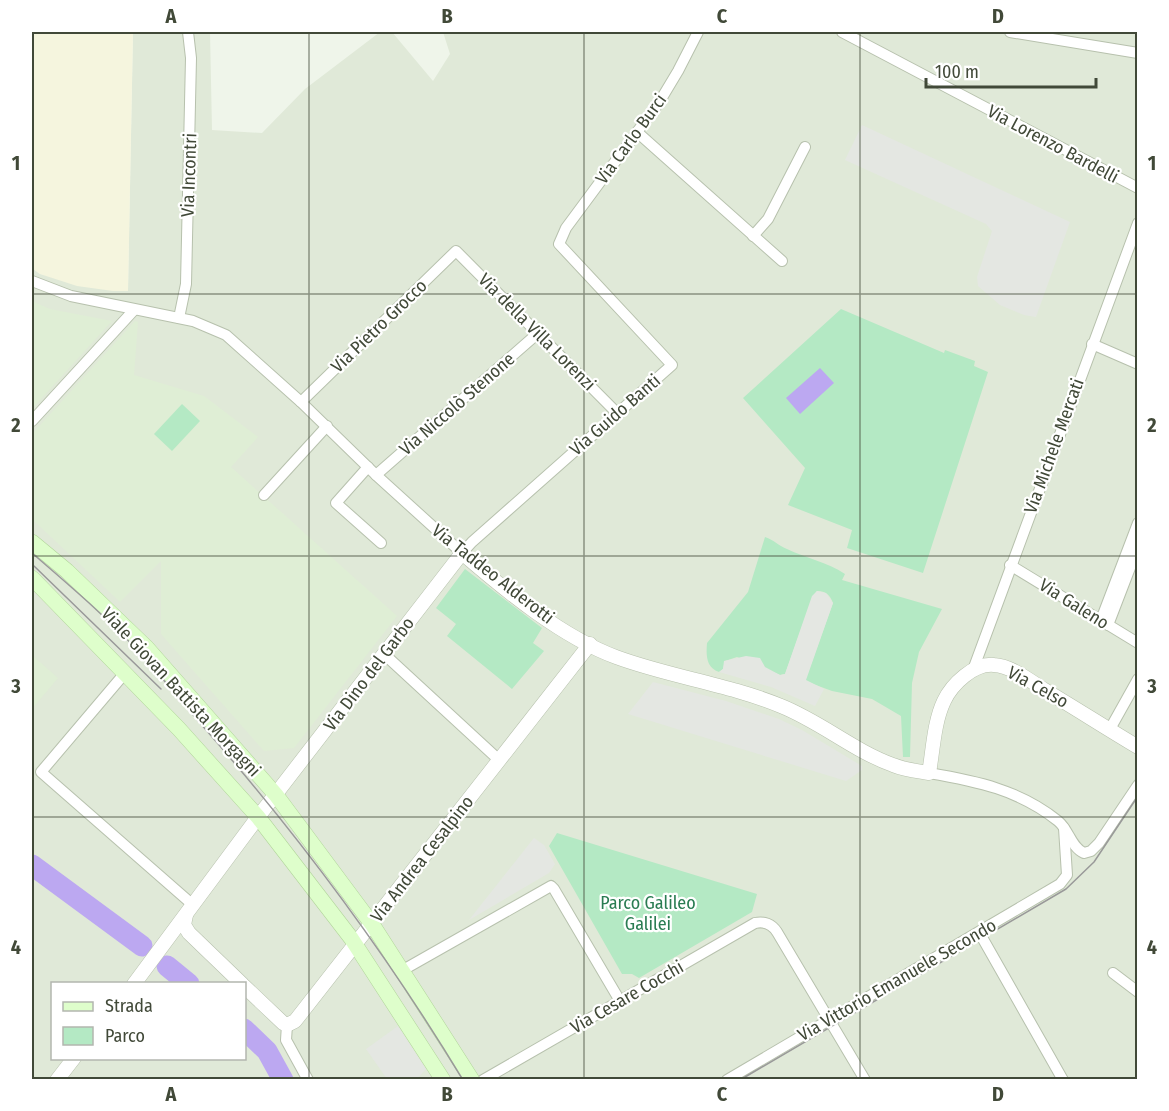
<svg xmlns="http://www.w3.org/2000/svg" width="1169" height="1111" font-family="'Fira Sans Condensed',sans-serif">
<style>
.residential{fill:#e0e9d8;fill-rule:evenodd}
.education{fill:#dfeed5}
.medical{fill:#f5f5de}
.green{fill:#b4e9c4}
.parking{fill:#e4e7e2}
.water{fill:#bca8f1}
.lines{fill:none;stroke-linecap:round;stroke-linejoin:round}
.river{stroke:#bca8f1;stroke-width:21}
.minor-casing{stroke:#b7c1ad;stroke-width:12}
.tertiary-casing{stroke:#b7c1ad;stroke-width:15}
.secondary-casing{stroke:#b1d59a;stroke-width:16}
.minor{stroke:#fff;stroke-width:10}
.tertiary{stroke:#fff;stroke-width:14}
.secondary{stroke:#defecb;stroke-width:15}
.tram{stroke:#999;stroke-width:1.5}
.grid{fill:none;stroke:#414938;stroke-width:1.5;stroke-opacity:0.55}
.labels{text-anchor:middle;stroke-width:4.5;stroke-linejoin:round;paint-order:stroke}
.street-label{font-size:18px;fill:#414938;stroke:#fff}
.park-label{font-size:18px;fill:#2a7c52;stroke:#fff}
.neatline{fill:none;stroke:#414938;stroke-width:2}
.grid-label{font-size:20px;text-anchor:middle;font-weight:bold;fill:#414938}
</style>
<rect width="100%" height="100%" fill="#eff5ea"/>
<path class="residential" d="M133 32H210L212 130 262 133 305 89 380 32H392L433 81 450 54 443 32H1137V1079H32V268L40 274 128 290ZM52 984H244V1058H52Z"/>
<g class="education">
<polygon points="32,301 50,309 112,321 32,409"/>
<polygon points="135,321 138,322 134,375 204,396 258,437 231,467 397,616 294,748 264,751 161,634 161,561 120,602 32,519 32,434"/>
<polygon points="32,655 58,678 32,709"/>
</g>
<polygon class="medical" points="32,32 133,32 128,291 113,291 77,286 40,274 32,268"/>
<g class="green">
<polygon points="841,309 944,353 945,350 975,361 974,366 988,372 923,573 847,548 852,530 788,505 805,468 743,398"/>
<polygon points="182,404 200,421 172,451 154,434"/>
<path d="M765 537C774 540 779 546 787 549 806 558 827 562 845 574L842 580 942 609 919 652 912 683 910 757H903L901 716 872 699 832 691 805 681 833 603C830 595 826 591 817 591L813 596 785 674 780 675 737 657 725 661 723 669 719 672C706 668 706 655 707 643L748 592Z"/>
<polygon points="465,569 542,628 533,643 544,651 512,689 447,636 456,624 436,608"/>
<polygon points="557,833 757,894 752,912 639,978 632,974 622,974 549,846"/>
</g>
<g class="parking">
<polygon points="862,125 1070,222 1036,317 1024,315 1000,305 978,286 977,277 992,231 986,224 845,160"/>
<polygon points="817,591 826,593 833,603 806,680 824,689 815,706 771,687 719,672 723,669 724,661 746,656 760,658 765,667 780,675 785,674 812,596"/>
<polygon points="653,682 726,701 779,719 802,730 862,766 862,770 846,781 628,714"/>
<polygon points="534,838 544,845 555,864 549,873 469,920"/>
<polygon points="398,1026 426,1069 417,1079 387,1079 366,1049"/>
</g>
<polygon class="water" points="820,368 834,383 800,414 786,398"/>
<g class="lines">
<g class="river">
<polyline points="32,865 142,946"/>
<polyline points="167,966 189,984"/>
<polyline points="244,1029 267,1051 283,1080"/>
</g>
<g class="minor-casing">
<g id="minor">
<polyline points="842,32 1138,188"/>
<polyline points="1010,32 1138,53"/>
<polyline points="637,132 782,261"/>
<polyline points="753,236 768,219 805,147"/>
<polyline points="32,281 71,296 193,321 226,335 301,402 376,475 462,553 472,542 672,365 559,244 566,228 660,101 678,71 698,32"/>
<polyline points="179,318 186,284 191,58 188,32"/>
<polyline points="1092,344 1138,364"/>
<polyline points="301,402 456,251 617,413"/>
<polyline points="32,421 134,310"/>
<polyline points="368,467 336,503 381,543"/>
<polyline points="376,475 537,334"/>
<polyline points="264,495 327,426"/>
<polyline points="1010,565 1138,643"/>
<polyline points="1101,620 1138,523"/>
<polyline points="1108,625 1138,547"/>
<polyline points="384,654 499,760"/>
<polyline points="973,670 1138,223"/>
<polyline points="125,673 41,772 193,905"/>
<polyline points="1110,729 1138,679"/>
<path d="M929 773C976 781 1020 790 1058 821 1069 830 1071 847 1084 853L1091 851 1099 843 1138 785"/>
<polyline points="979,932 1063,1080"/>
<polyline points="403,970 551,886 554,889 620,1001"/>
<polyline points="1113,973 1138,992"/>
<polyline points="287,1025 286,1040 308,1080"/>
<path d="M483 1080 755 923C764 921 772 924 777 932L865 1080"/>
<polyline points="727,1080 1060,884 1067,875 1064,828"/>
</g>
</g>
<g class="tertiary-casing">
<g id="tertiary">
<polyline points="186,915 184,925 189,933 242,984"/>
<path d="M134 984 258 817 462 553C506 591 562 637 616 657 670 677 728 684 781 706 821 722 854 751 893 765 905 770 917 771 929 773 933 750 934 722 944 701 952 684 974 663 994 665 1011 666 1029 680 1043 689 1075 708 1106 728 1138 747"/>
<polyline points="244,986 283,1023 287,1025 295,1021 590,644"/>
<polyline points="57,1080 74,1058"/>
</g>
</g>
<g class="secondary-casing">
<g id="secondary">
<polyline points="32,542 67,571 147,648 276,795 372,924 472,1080"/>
<polyline points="32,578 179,729 258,817 351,938 443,1080"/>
</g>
</g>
<use href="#minor" class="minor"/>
<use href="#tertiary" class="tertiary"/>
<use href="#secondary" class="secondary"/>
<g class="tram">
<path d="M32 553C69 585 108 618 142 655 164 680 185 706 207 731 302 840 388 956 463 1080"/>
<polyline points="34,566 161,689"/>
<polyline points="740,1080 1066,889 1094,862 1138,796"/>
</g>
</g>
<path class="grid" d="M309 32V1080M584 32V1080M860 32V1080M32 294H1138M32 556H1138M32 817H1138"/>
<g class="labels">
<g class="street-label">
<text transform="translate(631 139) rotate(-54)" y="6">Via Carlo Burci</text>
<text transform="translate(1053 144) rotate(28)" y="6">Via Lorenzo Bardelli</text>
<text transform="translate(189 175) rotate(-88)" y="6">Via Incontri</text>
<text transform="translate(379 326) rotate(-44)" y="6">Via Pietro Grocco</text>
<text transform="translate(537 332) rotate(45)" y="6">Via della Villa Lorenzi</text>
<text transform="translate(457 404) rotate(-41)" y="6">Via Niccolò Stenone</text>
<text transform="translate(615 415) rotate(-41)" y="6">Via Guido Banti</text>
<text transform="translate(1054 446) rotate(-70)" y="6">Via Michele Mercati</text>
<text transform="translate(493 574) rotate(38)" y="6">Via Taddeo Alderotti</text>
<text transform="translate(1074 604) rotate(32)" y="6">Via Galeno</text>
<text transform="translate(369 674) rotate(-53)" y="6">Via Dino del Garbo</text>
<text transform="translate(1038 687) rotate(29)" y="6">Via Celso</text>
<text transform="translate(181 692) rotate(47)" y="6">Viale Giovan Battista Morgagni</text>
<text transform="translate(422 859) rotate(-52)" y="6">Via Andrea Cesalpino</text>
<text transform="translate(897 980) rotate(-30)" y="6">Via Vittorio Emanuele Secondo</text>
<text transform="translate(627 997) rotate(-30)" y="6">Via Cesare Cocchi</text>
</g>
<g class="park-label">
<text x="648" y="909">Parco Galileo<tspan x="648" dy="21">Galilei</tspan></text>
</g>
</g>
<rect width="1169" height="1111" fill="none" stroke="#ffffff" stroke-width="66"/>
<rect x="51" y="982" width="195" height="78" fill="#ffffff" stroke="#b3b6af" stroke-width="1.5"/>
<rect x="63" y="1002" width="30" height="9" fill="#defecb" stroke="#b3b6af" stroke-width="1.5"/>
<text x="105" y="1012" font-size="18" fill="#414938">Strada</text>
<rect x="63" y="1027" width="30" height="18" fill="#b4e9c4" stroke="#b3b6af" stroke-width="1.5"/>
<text x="105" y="1042" font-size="18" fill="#414938">Parco</text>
<path d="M926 78v9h170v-9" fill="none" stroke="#414938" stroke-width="3"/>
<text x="935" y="78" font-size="18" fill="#414938" stroke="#ffffff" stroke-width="4.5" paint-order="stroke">100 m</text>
<rect x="33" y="33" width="1103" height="1045" class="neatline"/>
<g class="grid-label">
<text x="171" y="23">A</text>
<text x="447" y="23">B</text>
<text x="722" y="23">C</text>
<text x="998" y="23">D</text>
<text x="16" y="170">1</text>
<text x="1152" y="170">1</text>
<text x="16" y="432">2</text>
<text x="1152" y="432">2</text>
<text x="16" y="693">3</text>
<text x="1152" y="693">3</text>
<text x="16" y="954">4</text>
<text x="1152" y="954">4</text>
<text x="171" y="1101">A</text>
<text x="447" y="1101">B</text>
<text x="722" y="1101">C</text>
<text x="998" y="1101">D</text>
</g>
</svg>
